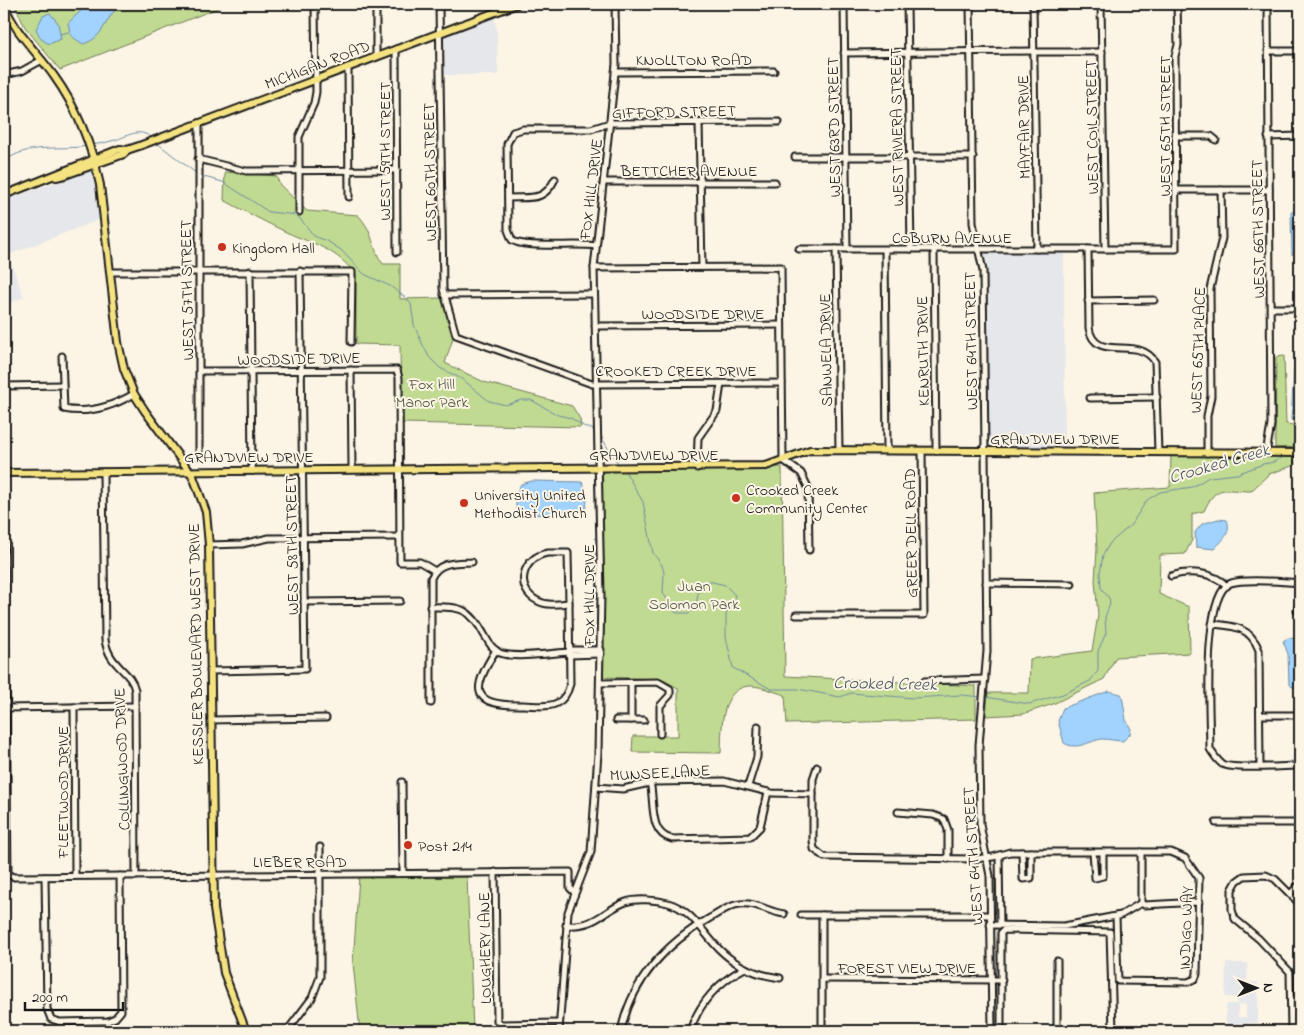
<svg xmlns="http://www.w3.org/2000/svg" width="1304" height="1035" font-family="'Indie Flower',sans-serif">
<style>
.built{fill:#e6e7ea;fill-rule:evenodd}
.green{fill:#c1da91;stroke:#6e7b56}
.water{fill:#a1d3fe;stroke:#6c8aa4}
.lines{fill:none;stroke-linecap:round;stroke-linejoin:round}
.stream{stroke:#6c8aa4;stroke-width:1}
.minor-casing{stroke:#1c1c1c;stroke-width:9}
.major-casing{stroke:#1c1c1c;stroke-width:10}
.minor{stroke:#fcf5e5;stroke-width:5}
.major{stroke:#f5e382;stroke-width:6}
.poi-dot{fill:#c8321e;stroke:#fcf5e5;stroke-width:2}
.labels{text-anchor:middle;stroke-width:4;stroke-linejoin:round;paint-order:stroke}
.street-label{font-size:16px;fill:#1c1c1c;stroke:#fcf5e5}
.poi-label{font-size:16px;fill:#1c1c1c;stroke:#fcf5e5;text-anchor:start}
.park-label{font-size:16px;fill:#4e553f;stroke:#fcf5e5}
.water-label{font-size:18px;font-style:italic;fill:#445360;stroke:#fcf5e5}
</style>
<rect width="100%" height="100%" fill="#fcf5e5"/>
<filter id="ink" filterUnits="userSpaceOnUse"><feTurbulence type="fractalNoise" baseFrequency=".02" numOctaves="2"/><feDisplacementMap in="SourceGraphic" scale="10" xChannelSelector="R" yChannelSelector="G"/><feConvolveMatrix kernelMatrix="1 2 1 2 8 2 1 2 1" color-interpolation-filters="sRGB"/></filter>
<g filter="url(#ink)">
<g class="built">
<polygon points="494,16 497,33 498,75 444,75 443,35"/>
<polygon points="91,169 101,219 8,255 24,297 4,305 4,201"/>
<polygon points="984,252 1064,252 1065,449 987,448 985,269 982,254"/>
<path d="M1226 963H1248L1247 983 1258 982V1023L1226 1025V1004H1237V998L1225 997ZM1238 1004 1246 1005V1017H1238Z"/>
</g>
<g class="green">
<polygon points="14,4 228,4 60,70 25,27"/>
<path d="M225 172 276 176 280 185 307 211 358 215C375 233 371 248 383 264H400V299L442 298 454 335 445 363 484 382 572 406 580 419 581 427 401 423 400 345 356 344V274C331 246 317 246 286 232 265 222 244 211 224 200Z"/>
<polygon points="1284,356 1286,424 1300,426 1300,447 1275,448 1276,357"/>
<path d="M1171 456H1294L1295 465 1269 474 1251 491C1223 491 1217 483 1204 511L1192 514V540L1185 554 1160 555 1159 594 1189 607 1190 653 1116 657 1104 679 1053 704 1023 714 986 716 988 693H1029L1030 659 1092 651 1098 615 1095 581 1097 549 1094 493 1170 487Z"/>
<path d="M782 467 785 676 976 686V719L787 724 785 695C774 692 759 685 748 686 719 690 722 732 721 753L632 752 633 736H678V688L661 679 603 677 601 475 603 471Z"/>
<polygon points="359,877 467,877 473,1031 360,1031 353,963"/>
</g>
<g class="water">
<path d="M88 4H121C104 18 105 38 83 44L71 36 68 23Z"/>
<polygon points="50,13 58,23 61,39 49,44 41,39 36,29 43,16"/>
<polygon points="1291,212 1300,212 1300,245 1292,255"/>
<polygon points="1300,369 1300,420 1291,420 1294,370"/>
<path d="M532 481 582 482C588 492 589 506 582 516L521 514 516 509V494L521 484Z"/>
<path d="M1218 519 1227 520C1232 533 1222 541 1214 549L1196 547 1195 532 1202 524Z"/>
<polygon points="1288,638 1300,639 1300,688 1292,687 1289,683 1288,654 1283,641"/>
<path d="M1109 691 1121 694 1122 696 1126 720 1131 729 1130 734 1123 741C1116 741 1109 739 1102 739 1089 741 1077 751 1064 743L1058 721 1063 708Z"/>
</g>
<g class="lines">
<g class="stream">
<polyline points="60,34 69,32"/>
<polyline points="157,143 197,174"/>
<path d="M91 145C98 144 105 143 111 141 127 138 138 125 153 139"/>
<path d="M4 162C27 142 59 151 87 146"/>
<polyline points="200,176 223,182 269,212 297,215 315,237 327,241 341,250 364,274 390,286 406,298 411,304 414,325 421,341 429,357 440,368 462,379 489,401 506,405 521,400 531,400 558,415 571,418 585,427 595,430"/>
<polyline points="600,434 611,454 619,464"/>
<polyline points="1295,449 1300,446"/>
<polyline points="625,471 643,502 653,553 662,565 664,573 663,593 676,613 689,613 696,606 699,588 709,581 725,585 735,595 733,606 726,614 726,637 733,668 771,689 798,689 840,697 851,693 914,698 962,695 981,697"/>
<polyline points="985,697 1029,704 1063,694 1090,681 1098,671 1098,651 1106,633 1105,617 1110,604 1109,598 1101,588 1100,573 1103,555 1110,543 1131,525 1147,500 1160,492 1192,487 1209,477 1237,474 1263,464 1274,462 1285,456"/>
</g>
<g class="minor-casing">
<g id="minor">
<polyline points="376,4 376,56"/>
<polyline points="439,4 443,289 456,335 592,384 782,383"/>
<polyline points="844,4 847,249"/>
<polyline points="907,4 911,249"/>
<polyline points="970,4 973,223 983,271 985,451 987,651 979,745 980,824 990,876 992,1031"/>
<polyline points="1033,4 1037,249"/>
<polyline points="1101,4 1105,249"/>
<polyline points="396,49 397,252"/>
<polyline points="1268,51 1300,51"/>
<polyline points="1034,52 1102,52"/>
<polyline points="844,53 1034,51"/>
<polyline points="348,67 349,197"/>
<polyline points="615,72 774,71"/>
<polyline points="4,75 22,71 42,60"/>
<polyline points="199,123 199,456"/>
<polyline points="699,123 702,267"/>
<polyline points="1175,136 1211,136 1216,140"/>
<polyline points="1268,137 1300,136"/>
<polyline points="795,157 973,157"/>
<polyline points="198,159 246,171 397,170"/>
<polyline points="604,182 775,182"/>
<polyline points="1176,190 1269,190"/>
<path d="M508 198C531 197 544 202 555 179"/>
<polyline points="299,212 299,137 314,103 316,92 315,4"/>
<path d="M596 246C578 243 522 249 512 240L508 230 507 144 513 132 523 129H591L610 123 779 122"/>
<polyline points="799,249 1176,249 1175,56 1178,45 1177,4"/>
<polyline points="836,249 839,450"/>
<path d="M1088 249 1089 328C1095 364 1139 334 1155 362L1158 452"/>
<polyline points="885,250 887,450"/>
<polyline points="934,250 936,451"/>
<polyline points="594,268 781,267 783,460 801,473 808,487 809,550"/>
<polyline points="250,271 252,471"/>
<polyline points="110,272 352,272 351,342"/>
<polyline points="444,295 594,294"/>
<polyline points="1088,301 1154,300"/>
<polyline points="1271,308 1300,308"/>
<polyline points="595,326 781,325"/>
<path d="M62 356 64 409C88 414 113 406 134 394"/>
<polyline points="351,370 352,469"/>
<polyline points="200,371 397,370 399,378 400,562 420,562 435,571"/>
<polyline points="4,386 62,385"/>
<polyline points="1090,398 1157,397"/>
<polyline points="1207,453 1207,416 1211,396 1210,289 1222,238 1221,190"/>
<polyline points="1266,453 1271,425 1268,4"/>
<polyline points="697,468 698,438 717,411 721,384"/>
<path d="M103 472 105 640C109 667 131 670 135 690L136 876"/>
<polyline points="4,498 8,875"/>
<polyline points="209,545 242,544 269,538 399,537"/>
<path d="M548 553H568L569 603C559 604 547 606 538 601 513 589 523 556 548 553Z"/>
<path d="M1171 576C1189 570 1213 572 1227 586"/>
<polyline points="986,583 1072,584"/>
<path d="M1300 583C1284 582 1246 578 1231 583 1201 593 1210 720 1210 749 1213 754 1217 760 1222 764 1234 770 1285 766 1300 766"/>
<polyline points="304,602 400,601"/>
<path d="M430 607C461 606 470 608 485 636 489 643 492 649 500 653 515 659 552 653 569 652"/>
<polyline points="1297,610 1300,602"/>
<polyline points="796,615 924,615 922,451"/>
<path d="M1212 624C1235 626 1250 627 1259 650L1260 766"/>
<path d="M496 650C471 690 470 706 523 705 533 705 548 708 557 703 565 699 568 692 570 684L569 603"/>
<polyline points="569,650 601,650"/>
<polyline points="569,655 601,654"/>
<polyline points="210,671 305,669 300,271"/>
<polyline points="924,681 985,679"/>
<polyline points="600,683 658,682 670,689 670,695 660,706 660,734"/>
<path d="M431 703V578C439 561 455 563 472 562"/>
<polyline points="74,707 75,876"/>
<polyline points="6,708 135,706"/>
<polyline points="1261,715 1300,715"/>
<polyline points="211,720 326,718"/>
<polyline points="616,720 644,720"/>
<polyline points="631,720 631,683"/>
<polyline points="817,767 813,779 813,841 814,849 824,857 974,859 993,857 1010,852 1171,852 1185,858 1199,878 1197,974 1195,979 1188,982 1118,981 1116,916"/>
<polyline points="402,782 403,873"/>
<path d="M650 782C655 801 648 834 672 839L750 837 760 827 768 792"/>
<polyline points="748,786 757,757 758,726"/>
<polyline points="596,787 623,789 654,782 724,781 772,793 813,794"/>
<polyline points="898,812 933,815 944,819 948,830 948,859"/>
<polyline points="1216,823 1300,823"/>
<polyline points="1022,852 1023,879 1031,878 1031,852"/>
<polyline points="1093,852 1095,878 1103,876 1103,852"/>
<polyline points="1141,852 1141,903"/>
<polyline points="999,855 1000,925"/>
<polyline points="495,872 497,1021 501,1024 559,1023"/>
<polyline points="8,875 14,877 570,872 570,888 574,892"/>
<polyline points="45,877 47,1009 51,1019 60,1022 108,1021 115,1018 121,1011 120,876"/>
<polyline points="1290,894 1300,884"/>
<polyline points="1141,903 1144,905 1199,902"/>
<polyline points="801,915 990,915"/>
<polyline points="822,915 822,1031"/>
<path d="M566 925C597 927 602 911 626 902 637 898 657 900 668 903 691 909 703 933 719 949 736 966 757 975 780 978"/>
<polyline points="990,925 1064,926 1121,915 1141,903"/>
<polyline points="1057,961 1057,1031"/>
<polyline points="822,979 1002,980"/>
<polyline points="1291,999 1300,999"/>
<polyline points="287,1031 312,998 320,977 320,847"/>
<polyline points="559,1031 568,912 591,852 598,753 601,595 594,268 616,64 615,4"/>
<path d="M621 1031C632 980 665 944 710 918 719 913 729 905 740 904 757 902 768 912 784 914"/>
<path d="M690 1031C699 1003 719 981 745 968"/>
<polyline points="1001,1031 1001,933 1004,930 1110,932 1113,1031"/>
<polyline points="1291,1031 1290,972 1259,939 1235,919 1232,910 1232,890 1237,881 1244,876 1266,875 1275,879 1300,904"/>
</g>
</g>
<g class="major-casing">
<g id="major">
<path d="M4 4C14 32 37 52 54 76 77 108 92 147 100 185L118 342 124 369 134 394 145 411 193 476 206 512 209 545 214 909 224 973 246 1031"/>
<polyline points="56,177 65,175 124,154 127,150"/>
<path d="M4 195C43 180 81 164 120 149L127 150 139 146 517 4"/>
<polyline points="4,473 766,466 810,450 1300,453"/>
</g>
</g>
<use href="#minor" class="minor"/>
<use href="#major" class="major"/>
</g>
</g>
<g class="poi-dot">
<circle cx="222" cy="247" r="5"/>
<circle cx="736" cy="498" r="5"/>
<circle cx="464" cy="503" r="5"/>
<circle cx="408" cy="845" r="5"/>
</g>
<g class="labels">
<g class="street-label">
<text x="694" y="65">KNOLLTON ROAD</text>
<text transform="translate(317 64) rotate(-21)" y="6">MICHIGAN ROAD</text>
<text transform="translate(674 111) rotate(-1)" y="6">GIFFORD STREET</text>
<text transform="translate(1164 126) rotate(-90)" y="6">WEST 65TH STREET</text>
<text transform="translate(833 127) rotate(-91)" y="6">WEST 63RD STREET</text>
<text transform="translate(896 127) rotate(-91)" y="6">WEST RIVIERA STREET</text>
<text transform="translate(1023 127) rotate(-91)" y="6">MAYFAIR DRIVE</text>
<text transform="translate(1091 127) rotate(-91)" y="6">WEST COIL STREET</text>
<text transform="translate(384 151) rotate(-90)" y="6">WEST 59TH STREET</text>
<text x="689" y="176">BETTCHER AVENUE</text>
<text transform="translate(429 172) rotate(-91)" y="6">WEST 60TH STREET</text>
<text transform="translate(590 189) rotate(-83)" y="6">FOX HILL DRIVE</text>
<text transform="translate(1257 229) rotate(-91)" y="6">WEST 66TH STREET</text>
<text x="952" y="243">COBURN AVENUE</text>
<text transform="translate(186 290) rotate(-91)" y="6">WEST 57TH STREET</text>
<text x="703" y="319">WOODSIDE DRIVE</text>
<text transform="translate(970 341) rotate(-91)" y="6">WEST 64TH STREET</text>
<text transform="translate(825 350) rotate(-91)" y="6">SANWELA DRIVE</text>
<text transform="translate(1197 350) rotate(-88)" y="6">WEST 65TH PLACE</text>
<text transform="translate(922 351) rotate(-91)" y="6">KENRUTH DRIVE</text>
<text transform="translate(299 358) rotate(-1)" y="6">WOODSIDE DRIVE</text>
<text x="676" y="376">CROOKED CREEK DRIVE</text>
<text x="1055" y="444">GRANDVIEW DRIVE</text>
<text x="654" y="460">GRANDVIEW DRIVE</text>
<text x="249" y="462">GRANDVIEW DRIVE</text>
<text transform="translate(910 533) rotate(-91)" y="6">GREER DELL ROAD</text>
<text transform="translate(291 545) rotate(-91)" y="6">WEST 58TH STREET</text>
<text transform="translate(588 595) rotate(-90)" y="6">FOX HILL DRIVE</text>
<text transform="translate(195 644) rotate(-91)" y="6">KESSLER BOULEVARD WEST DRIVE</text>
<text transform="translate(121 759) rotate(-92)" y="6">COLLINGWOOD DRIVE</text>
<text transform="translate(660 772) rotate(-3)" y="6">MUNSEE LANE</text>
<text transform="translate(62 792) rotate(-90)" y="6">FLEETWOOD DRIVE</text>
<text transform="translate(972 856) rotate(-94)" y="6">WEST 64TH STREET</text>
<text x="300" y="867">LIEBER ROAD</text>
<text transform="translate(1185 928) rotate(-88)" y="6">INDIGO WAY</text>
<text transform="translate(484 948) rotate(-91)" y="6">LOUGHERY LANE</text>
<text x="907" y="973">FOREST VIEW DRIVE</text>
</g>
<g class="poi-label">
<text x="232" y="253">Kingdom Hall</text>
<text x="746" y="495">Crooked Creek<tspan x="746" dy="18">Community Center</tspan></text>
<text x="474" y="500">University United<tspan x="474" dy="18">Methodist Church</tspan></text>
<text x="418" y="851">Post 214</text>
</g>
<g class="park-label">
<text x="432" y="389">Fox Hill<tspan x="432" dy="18">Manor Park</tspan></text>
<text x="694" y="591">Juan<tspan x="694" dy="18">Solomon Park</tspan></text>
</g>
<g class="water-label">
<text transform="translate(1219 463) rotate(-16)" y="6">Crooked Creek</text>
<text transform="translate(885 683) rotate(1)" y="6">Crooked Creek</text>
</g>
</g>
<rect width="1304" height="1035" fill="none" stroke="#fcf5e5" stroke-width="20"/>
<rect x="10" y="10" width="1284" height="1015" fill="none" stroke="#1c1c1c" stroke-width="2" filter="url(#ink)"/>
<g transform="translate(1256 988) rotate(90)" stroke="#fcf5e5" stroke-width="4" paint-order="stroke">
<path d="M0-4L9 19L0 12L-9 19Z" fill="#1c1c1c"/>
<text y="-8" font-size="14" font-weight="bold" text-anchor="middle" fill="#1c1c1c">N</text>
</g>
<path d="M25 1002v8h98v-8" fill="none" stroke="#1c1c1c" stroke-width="2.5"/>
<text x="32" y="1002" font-size="15" fill="#1c1c1c" stroke="#fcf5e5" stroke-width="4" paint-order="stroke">200 m</text>
</svg>
